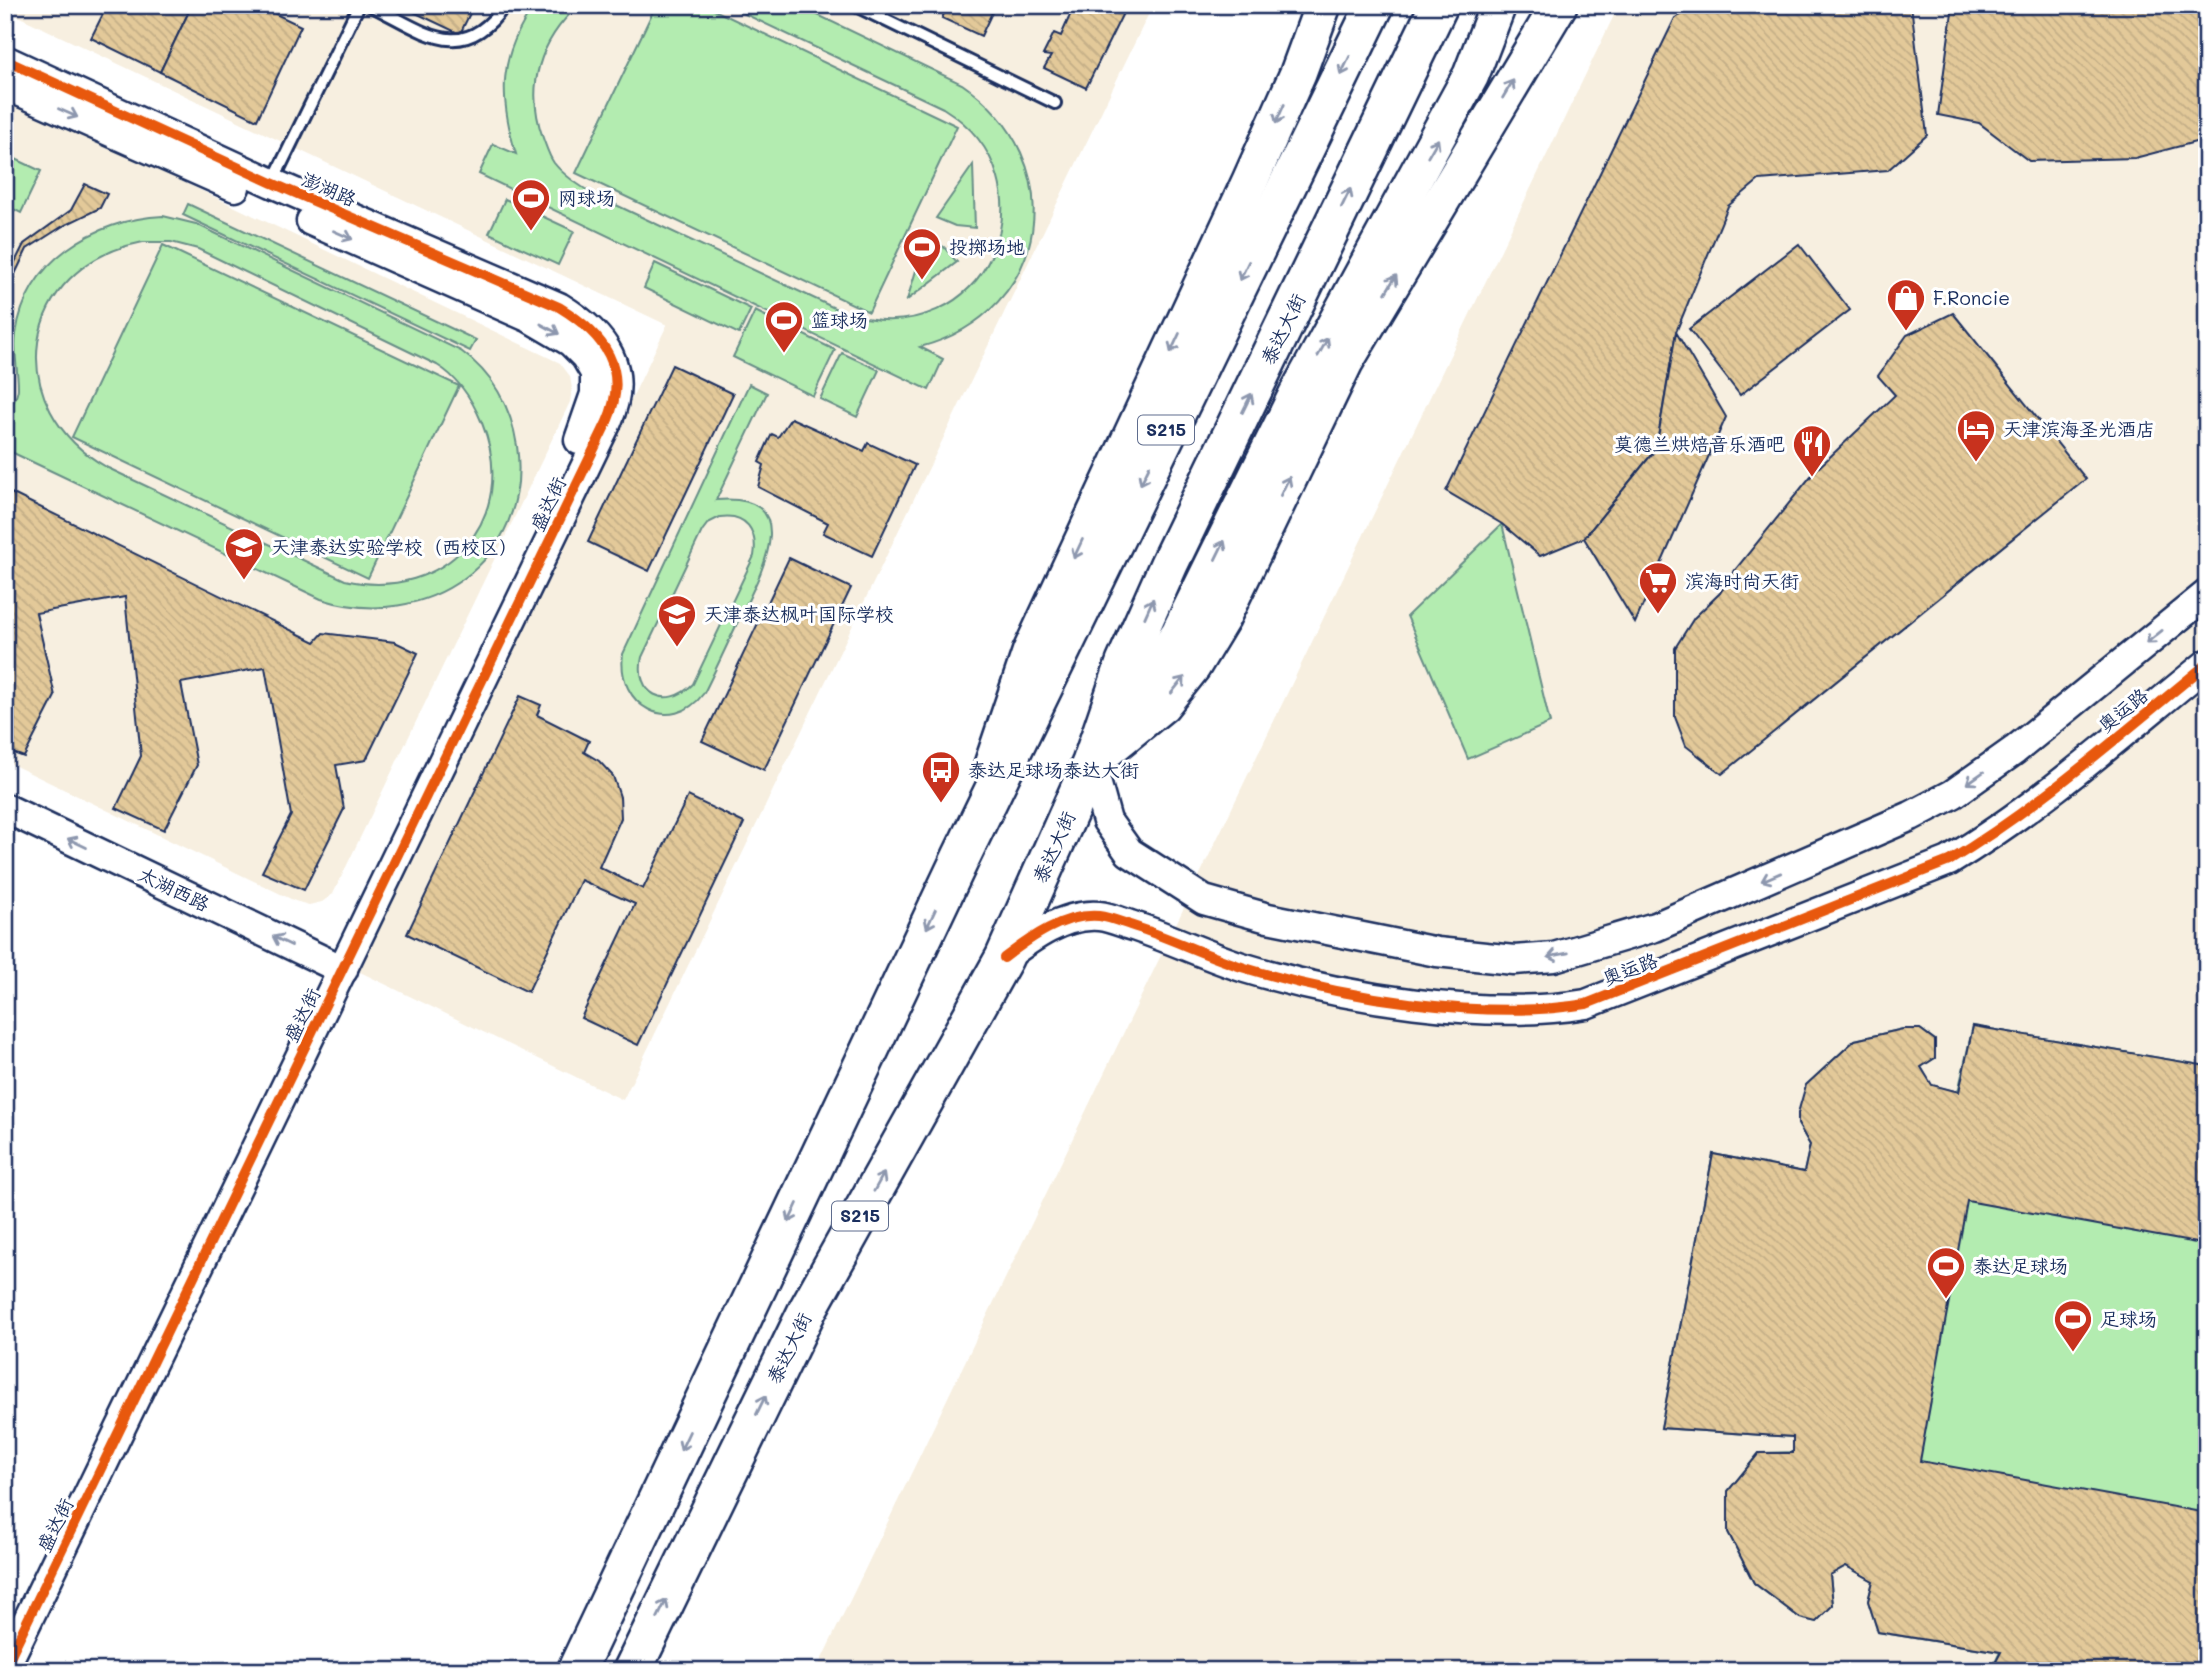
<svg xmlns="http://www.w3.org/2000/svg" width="2212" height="1676" font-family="Mali,'LXGW WenKai TC',sans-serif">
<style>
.built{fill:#f7efe0}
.pitch{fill:#b3ecb0;stroke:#678e87;stroke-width:2;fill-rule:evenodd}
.building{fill:url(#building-back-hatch);stroke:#1b2f5e;stroke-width:2}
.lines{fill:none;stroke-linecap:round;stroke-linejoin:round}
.service-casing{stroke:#1b2f5e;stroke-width:16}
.tertiary-casing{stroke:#1b2f5e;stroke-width:33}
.primary-casing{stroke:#1b2f5e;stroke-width:40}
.trunk-casing{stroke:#1b2f5e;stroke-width:42}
.service{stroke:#fff;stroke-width:10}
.tertiary{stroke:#fff;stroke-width:28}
.primary{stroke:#fff;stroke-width:35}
.trunk{stroke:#fff;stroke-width:37}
.cycleway-casing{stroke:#fff;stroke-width:15}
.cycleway{stroke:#e8590c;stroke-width:10}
.oneway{stroke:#8d97ae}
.labels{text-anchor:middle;stroke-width:6;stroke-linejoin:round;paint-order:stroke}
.shield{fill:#fff;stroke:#5f6d8e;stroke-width:2}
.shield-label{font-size:18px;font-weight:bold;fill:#1b2f5e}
.street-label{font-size:19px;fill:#1b2f5e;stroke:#fff}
.poi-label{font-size:19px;fill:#1b2f5e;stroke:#fff;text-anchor:start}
</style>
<defs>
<pattern id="building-back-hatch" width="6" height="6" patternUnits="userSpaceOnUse" patternTransform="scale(1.75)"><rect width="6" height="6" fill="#e3c999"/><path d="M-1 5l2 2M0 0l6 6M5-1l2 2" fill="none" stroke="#c2ad86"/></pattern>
</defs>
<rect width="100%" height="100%" fill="#fff"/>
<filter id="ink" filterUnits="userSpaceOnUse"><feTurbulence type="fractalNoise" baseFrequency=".0143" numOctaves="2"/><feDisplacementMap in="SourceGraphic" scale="14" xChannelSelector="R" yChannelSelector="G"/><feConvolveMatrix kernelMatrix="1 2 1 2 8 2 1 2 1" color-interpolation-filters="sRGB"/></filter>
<g filter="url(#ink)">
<g class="built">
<polygon points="5,5 1153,5 623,1100 358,971 667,325 5,10"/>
<polygon points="1619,5 2207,5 2207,1671 816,1671"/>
<polygon points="5,101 175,178 560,363 570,376 572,389 570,402 333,894 322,902 309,905 295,901 5,761"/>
</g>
<g class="pitch">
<path d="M535 5H579C539 41 525 87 543 138 546 146 549 156 554 163 565 177 581 187 597 196L845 313C987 357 1062 182 943 108L726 5H797L962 84C1073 160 1052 312 920 347L943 359 929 390 479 174 493 144 516 154C499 97 498 55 535 5Z"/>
<polygon points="656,5 704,5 957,126 869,312 576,173"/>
<polygon points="5,154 41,171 21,213 5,205"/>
<polygon points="973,165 975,228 955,226 936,218"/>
<polygon points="505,199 574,231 558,265 489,233"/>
<polygon points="188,204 476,340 470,351 183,215"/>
<path d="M163 216 196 224 461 351C494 375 511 406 517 446 533 560 426 633 321 599L5 449C5 439 3 426 6 417 9 407 19 397 18 387 18 369 13 353 16 334 26 261 95 219 163 216ZM143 242H171L198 249 437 365C459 378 472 399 482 423 521 519 445 603 345 580L108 468C0 408 18 266 143 242Z"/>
<polygon points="926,238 944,247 957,262 907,300"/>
<polygon points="163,245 459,386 368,578 72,437"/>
<polygon points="655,263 751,309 739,334 644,288"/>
<polygon points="755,311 835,350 813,396 733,357"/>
<polygon points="842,353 879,370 857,417 820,399"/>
<path d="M749 384 767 393 716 500C805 492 762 572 741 615 729 641 717 667 704 693 671 737 616 706 623 654ZM720 517C746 513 758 531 754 556L693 684C666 711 634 694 642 657L702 531 708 523Z"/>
<polygon points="1502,524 1550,723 1468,759 1407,616"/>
<polygon points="1973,1026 2207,1066 2207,1671 1991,1671 2000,1652 1878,1632 1868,1601 1873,1581 1846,1566 1830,1575 1833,1605 1816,1622 1800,1618 1754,1583 1728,1532 1728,1491 1759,1453 1793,1452 1793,1437 1661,1428 1713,1154 1804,1172 1810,1145 1798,1124 1806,1085 1855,1040 1903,1029 1920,1029 1935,1040 1935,1058 1921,1067 1931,1085 1958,1092"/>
</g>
<g class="building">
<polygon points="86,5 192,5 160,72 91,38 103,14"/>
<polygon points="192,5 257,5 301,26 257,120 160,72"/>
<polygon points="399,5 474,5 460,34"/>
<polygon points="948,5 1002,5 1000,8 995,6 981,36 942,18"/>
<polygon points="1067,5 1127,5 1086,88 1044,68 1051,56 1043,55 1054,33 1061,36 1071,13 1065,10"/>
<polygon points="1700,5 1911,5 1927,135 1888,170 1759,180 1728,206 1676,332 1656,449 1584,538 1540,556 1502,524 1446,491 1675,18"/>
<polygon points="1953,5 2207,5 2207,139 2135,158 2029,161 1979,123 1938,115"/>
<polygon points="85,184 107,194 100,208 63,226 27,249 5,295 5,282 24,244 71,210"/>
<polygon points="1799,244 1850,310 1740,395 1689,329"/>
<polygon points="1953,313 2086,479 1722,774 1686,746 1675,717 1675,648 1694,618 1720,593 1735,570 1815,471 1895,395 1878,376 1907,335"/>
<polygon points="1676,332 1726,417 1635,623 1584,538 1656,449"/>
<polygon points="672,365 733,394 649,571 588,542"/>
<polygon points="791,418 864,451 868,443 915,465 872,556 823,533 828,523 758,487 764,465 759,462 768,442 772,434 778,437"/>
<polygon points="5,490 315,642 323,633 395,642 418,653 366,760 336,765 344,809 304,890 262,872 291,815 265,667 181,683 197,765 164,830 116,808 141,756 125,597 36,613 55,696 24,757 5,750"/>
<polygon points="789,558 851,588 764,770 702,741"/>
<polygon points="520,696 541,705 537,715 589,741 584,752 599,761 613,776 620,797 621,818 599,867 643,889 688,796 744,823 638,1045 581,1018 635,904 581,880 528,992 407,934"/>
<polygon points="1973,1026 2207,1066 2207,1245 1967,1201 1920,1461 2207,1513 2207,1671 1991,1671 2001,1652 1878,1632 1868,1601 1873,1581 1846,1566 1830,1575 1833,1605 1816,1622 1800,1618 1754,1583 1728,1532 1728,1491 1759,1453 1793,1453 1793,1437 1661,1428 1713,1154 1804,1172 1810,1145 1798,1124 1798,1113 1806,1085 1855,1040 1903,1029 1920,1029 1935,1040 1935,1058 1921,1067 1932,1085 1959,1092"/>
</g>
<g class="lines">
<g class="service-casing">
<g id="service">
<path d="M370 5C424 31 462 67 505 5"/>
<polyline points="854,5 1055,103"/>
<polyline points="273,181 359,5"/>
</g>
</g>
<g class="tertiary-casing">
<g id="tertiary">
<path d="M5 60 272 183 559 307C605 335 630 369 607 422L5 1667"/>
<polyline points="5,85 235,187"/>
<polyline points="311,221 530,318 571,342 585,356 595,373 595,394 579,440"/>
<polyline points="1091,763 1107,821 1129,852 1204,900 1268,918 1437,952 1514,960 1554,957 1655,927 1911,816 1953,794 2015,750 2207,594"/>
<polyline points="5,808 343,970"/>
<path d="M1004 958C1030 938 1064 913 1099 916 1109 917 1121 922 1130 925 1169 937 1206 956 1245 968 1344 998 1484 1021 1586 1004L1949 861C2042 805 2123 732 2207 664"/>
</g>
</g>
<g class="primary-casing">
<g id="primary">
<polyline points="1112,732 1179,633 1296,396 1471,75 1498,5"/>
<polyline points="1091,763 1162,705 1193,666 1222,618 1345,362 1559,5"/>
<polyline points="992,765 1030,653 1250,181 1298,73 1323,5"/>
</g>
</g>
<g class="trunk-casing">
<g id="trunk">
<polyline points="576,1671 961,857 1375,5"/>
<polyline points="632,1671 808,1309 1004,958 1091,763 1125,663 1169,564 1439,5"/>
</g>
</g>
<use href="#service" class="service"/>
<use href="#tertiary" class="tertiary"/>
<use href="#primary" class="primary"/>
<use href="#trunk" class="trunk"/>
<g class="cycleway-casing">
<g id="cycleway">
<path d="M5 60 272 183 559 307C605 335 630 369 607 422L5 1667"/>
<path d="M1004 958C1030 938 1064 913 1099 916 1109 917 1121 922 1130 925 1169 937 1206 956 1245 968 1344 998 1484 1021 1586 1004L1949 861C2042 805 2123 732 2207 664"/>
</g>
</g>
<use href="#cycleway" class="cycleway"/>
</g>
<defs><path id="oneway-shaft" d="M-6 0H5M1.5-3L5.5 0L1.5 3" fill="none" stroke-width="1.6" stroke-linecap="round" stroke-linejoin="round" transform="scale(1.75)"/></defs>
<g class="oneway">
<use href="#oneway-shaft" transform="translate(1345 66) rotate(116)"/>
<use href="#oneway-shaft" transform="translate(1508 89) rotate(-59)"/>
<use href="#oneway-shaft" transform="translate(68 113) rotate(24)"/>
<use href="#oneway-shaft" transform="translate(1280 114) rotate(114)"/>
<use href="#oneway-shaft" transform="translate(1433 148) rotate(-60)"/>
<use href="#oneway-shaft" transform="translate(1346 198) rotate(-64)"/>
<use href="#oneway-shaft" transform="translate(343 235) rotate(24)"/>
<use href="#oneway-shaft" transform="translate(1244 271) rotate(116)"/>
<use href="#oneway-shaft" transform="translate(1391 284) rotate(-59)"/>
<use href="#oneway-shaft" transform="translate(550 329) rotate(29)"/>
<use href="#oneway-shaft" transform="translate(1175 343) rotate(115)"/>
<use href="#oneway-shaft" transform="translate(1323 347) rotate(-61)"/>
<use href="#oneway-shaft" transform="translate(1247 403) rotate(-64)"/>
<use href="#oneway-shaft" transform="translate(1145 475) rotate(116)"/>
<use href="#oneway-shaft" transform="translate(1285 486) rotate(-64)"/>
<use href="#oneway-shaft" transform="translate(1078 549) rotate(115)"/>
<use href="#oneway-shaft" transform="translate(1220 550) rotate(-64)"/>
<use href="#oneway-shaft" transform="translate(1149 608) rotate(-66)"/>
<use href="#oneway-shaft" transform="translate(2154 637) rotate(141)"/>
<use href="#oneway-shaft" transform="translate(1178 685) rotate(-51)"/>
<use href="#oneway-shaft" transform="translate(1975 778) rotate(145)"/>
<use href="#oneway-shaft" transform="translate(77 843) rotate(-154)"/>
<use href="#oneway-shaft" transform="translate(1771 877) rotate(157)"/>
<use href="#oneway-shaft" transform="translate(931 919) rotate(115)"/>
<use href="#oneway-shaft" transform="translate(282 941) rotate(-154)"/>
<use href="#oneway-shaft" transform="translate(1558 955) rotate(169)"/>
<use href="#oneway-shaft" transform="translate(879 1182) rotate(-61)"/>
<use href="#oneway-shaft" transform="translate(793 1213) rotate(115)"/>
<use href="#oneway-shaft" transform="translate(761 1405) rotate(-64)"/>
<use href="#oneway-shaft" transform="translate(685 1441) rotate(115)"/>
<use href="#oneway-shaft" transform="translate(662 1609) rotate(-64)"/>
</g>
</g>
<defs>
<g id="stadium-pin" transform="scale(2.0125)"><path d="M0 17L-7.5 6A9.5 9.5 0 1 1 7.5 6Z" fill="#c8321e" stroke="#fff"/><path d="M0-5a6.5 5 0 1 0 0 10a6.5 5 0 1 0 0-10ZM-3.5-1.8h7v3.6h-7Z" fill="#fff"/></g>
<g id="shop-pin" transform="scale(2.0125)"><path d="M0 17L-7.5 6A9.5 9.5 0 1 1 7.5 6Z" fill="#c8321e" stroke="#fff"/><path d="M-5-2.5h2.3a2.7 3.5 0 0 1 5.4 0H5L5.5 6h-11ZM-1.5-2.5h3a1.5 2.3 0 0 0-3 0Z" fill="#fff"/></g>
<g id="hotel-pin" transform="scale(2.0125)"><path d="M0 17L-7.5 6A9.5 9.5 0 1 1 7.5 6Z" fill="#c8321e" stroke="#fff"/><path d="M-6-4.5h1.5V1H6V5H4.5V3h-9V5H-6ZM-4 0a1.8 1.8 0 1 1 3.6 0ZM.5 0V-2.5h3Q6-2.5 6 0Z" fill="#fff"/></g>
<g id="restaurant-pin" transform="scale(2.0125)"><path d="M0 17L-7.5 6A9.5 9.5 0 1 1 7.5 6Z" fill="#c8321e" stroke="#fff"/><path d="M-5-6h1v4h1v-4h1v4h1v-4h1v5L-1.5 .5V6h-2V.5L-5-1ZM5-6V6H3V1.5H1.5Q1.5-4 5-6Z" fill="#fff"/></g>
<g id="school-pin" transform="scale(2.0125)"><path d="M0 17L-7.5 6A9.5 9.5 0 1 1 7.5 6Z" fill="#c8321e" stroke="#fff"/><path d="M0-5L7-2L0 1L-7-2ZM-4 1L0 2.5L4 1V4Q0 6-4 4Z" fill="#fff"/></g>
<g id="supermarket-pin" transform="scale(2.0125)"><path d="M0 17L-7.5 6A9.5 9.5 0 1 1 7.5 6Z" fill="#c8321e" stroke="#fff"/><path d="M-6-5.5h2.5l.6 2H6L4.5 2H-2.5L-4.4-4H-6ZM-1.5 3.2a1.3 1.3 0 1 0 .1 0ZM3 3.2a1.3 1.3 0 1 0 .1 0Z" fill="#fff"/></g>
<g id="bus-pin" transform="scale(2.0125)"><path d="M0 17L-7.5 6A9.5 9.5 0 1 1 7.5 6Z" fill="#c8321e" stroke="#fff"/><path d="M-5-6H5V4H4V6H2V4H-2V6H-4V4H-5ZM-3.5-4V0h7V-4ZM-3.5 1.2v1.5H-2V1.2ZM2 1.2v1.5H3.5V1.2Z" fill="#fff"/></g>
</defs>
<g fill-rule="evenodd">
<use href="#stadium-pin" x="531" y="198"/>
<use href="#stadium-pin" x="922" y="247"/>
<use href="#shop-pin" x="1906" y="298"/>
<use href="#stadium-pin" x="784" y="320"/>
<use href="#hotel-pin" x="1976" y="429"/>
<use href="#restaurant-pin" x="1812" y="444"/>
<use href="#school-pin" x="244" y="547"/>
<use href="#supermarket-pin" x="1658" y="581"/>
<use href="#school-pin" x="677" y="614"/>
<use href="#bus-pin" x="941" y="770"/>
<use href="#stadium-pin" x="1946" y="1266"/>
<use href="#stadium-pin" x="2073" y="1319"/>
</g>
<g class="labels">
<g class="shield">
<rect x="1138" y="415.5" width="56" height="29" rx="5"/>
<rect x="832" y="1201.5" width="56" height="29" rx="5"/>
</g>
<g class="shield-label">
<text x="1166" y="436">S215</text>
<text x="860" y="1222">S215</text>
</g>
<g class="street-label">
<text transform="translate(329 189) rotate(23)" y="7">澎湖路</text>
<text transform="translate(1283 329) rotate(-64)" y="7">泰达大街</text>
<text transform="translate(548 504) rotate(-65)" y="7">盛达街</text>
<text transform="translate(2123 710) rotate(-39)" y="7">奥运路</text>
<text transform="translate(1054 847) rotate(-66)" y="7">泰达大街</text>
<text transform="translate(174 889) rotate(26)" y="7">太湖西路</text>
<text transform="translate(1630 969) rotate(-21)" y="7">奥运路</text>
<text transform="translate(302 1015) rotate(-64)" y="7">盛达街</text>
<text transform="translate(789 1348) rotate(-64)" y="7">泰达大街</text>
<text transform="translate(55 1525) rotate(-64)" y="7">盛达街</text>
</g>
<g class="poi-label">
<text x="558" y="205">网球场</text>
<text x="949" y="254">投掷场地</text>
<text x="1933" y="305">F.Roncie</text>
<text x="811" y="327">篮球场</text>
<text x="2003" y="436">天津滨海圣光酒店</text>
<text x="1785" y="451" text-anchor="end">莫德兰烘焙音乐酒吧</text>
<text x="271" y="554">天津泰达实验学校（西校区）</text>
<text x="1685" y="588">滨海时尚天街</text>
<text x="704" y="621">天津泰达枫叶国际学校</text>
<text x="968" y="777">泰达足球场泰达大街</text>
<text x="1973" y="1273">泰达足球场</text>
<text x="2100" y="1326">足球场</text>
</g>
</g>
<rect width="2212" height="1676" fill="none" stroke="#fff" stroke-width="28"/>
<rect x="14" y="14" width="2184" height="1648" fill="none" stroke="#1b2f5e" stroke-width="2.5" filter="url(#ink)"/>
</svg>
